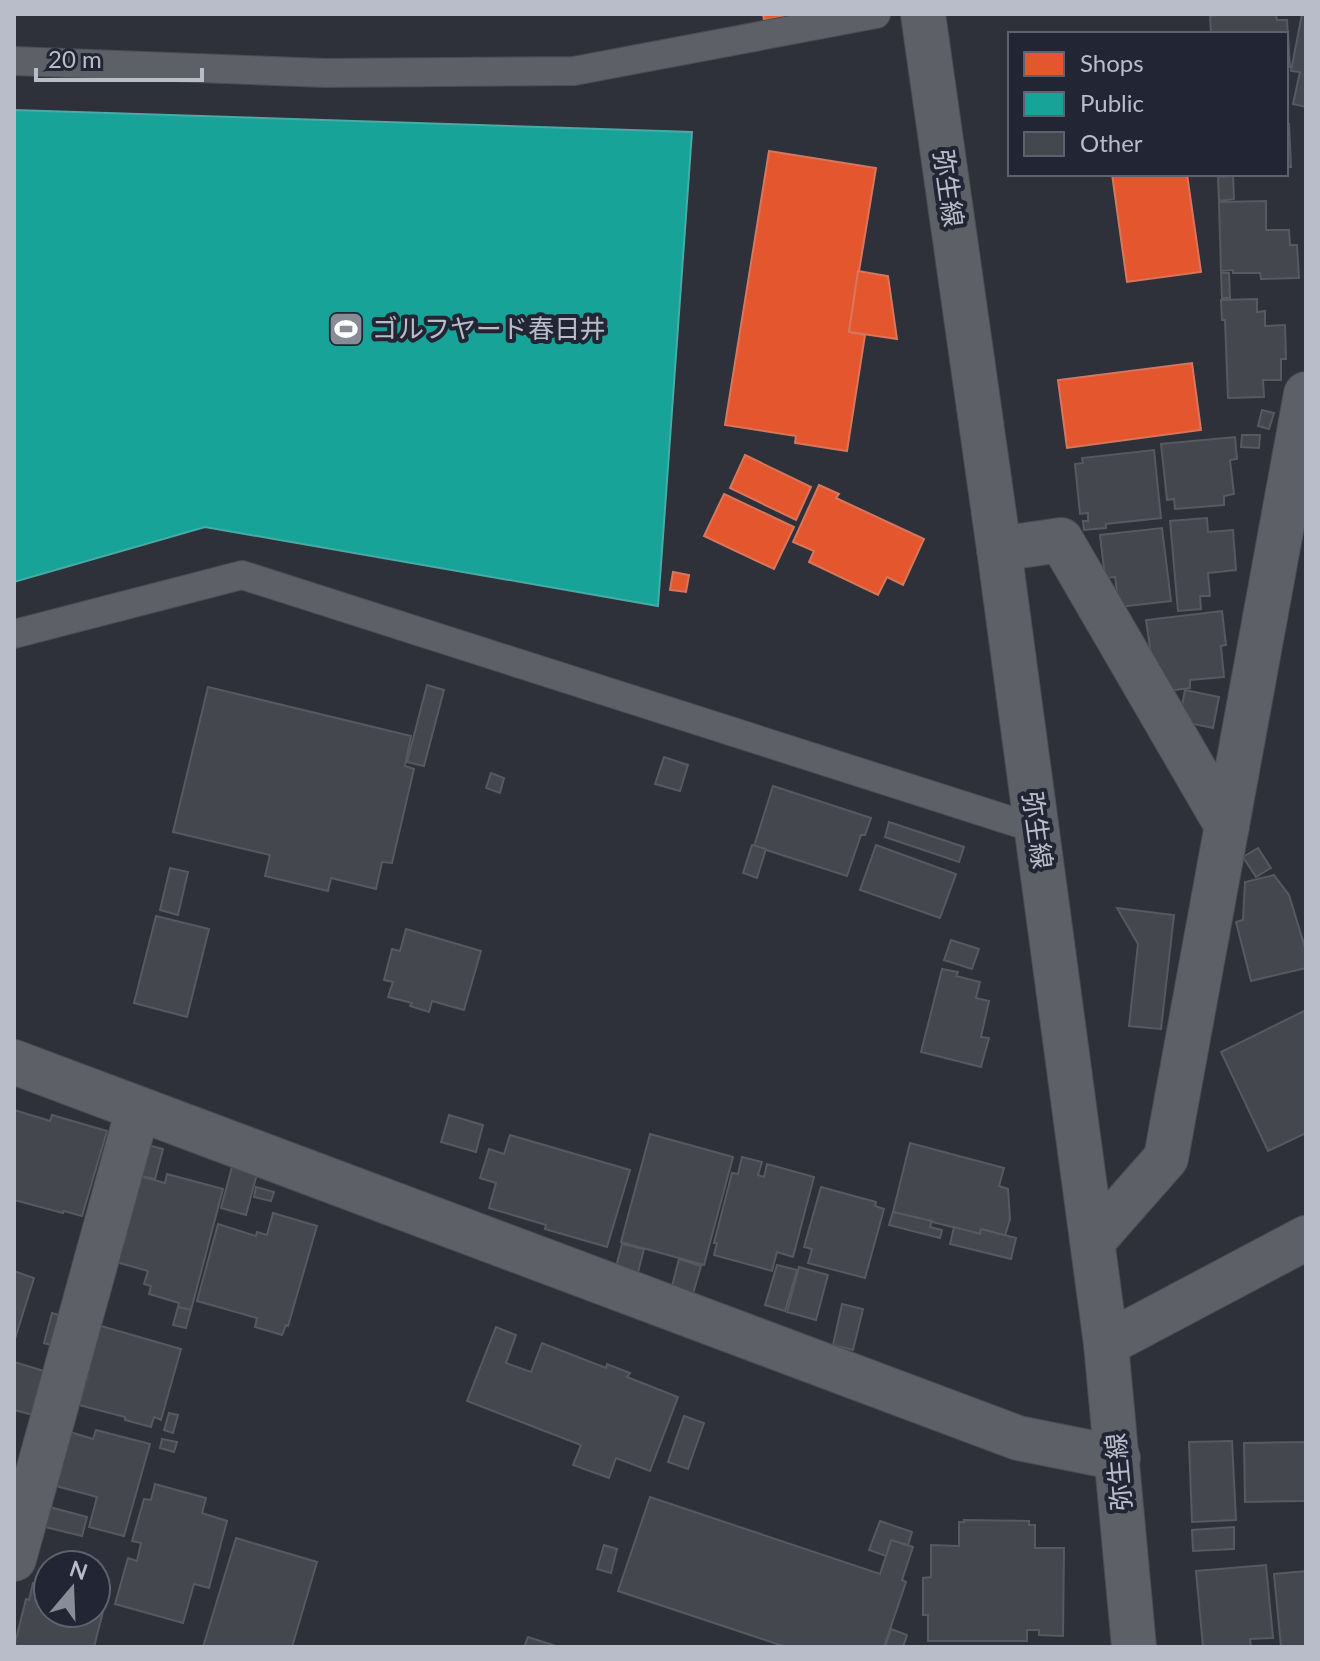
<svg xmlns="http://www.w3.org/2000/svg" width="1320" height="1661" font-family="Lato,'Noto Sans JP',sans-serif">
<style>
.shops{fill:#e4572e;stroke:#d7765c;stroke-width:2}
.public{fill:#17a398;stroke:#48aba7;stroke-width:2}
.building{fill:#45474e;stroke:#565961;stroke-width:2}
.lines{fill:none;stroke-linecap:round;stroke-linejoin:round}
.service-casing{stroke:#4a4c52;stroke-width:30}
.minor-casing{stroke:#4a4c52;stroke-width:46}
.tertiary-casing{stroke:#4a4c52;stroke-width:46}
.service{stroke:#5e6067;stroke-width:28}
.minor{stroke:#5e6067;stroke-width:44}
.tertiary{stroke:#5e6067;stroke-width:44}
.labels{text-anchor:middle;stroke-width:8;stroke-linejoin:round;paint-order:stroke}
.street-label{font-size:26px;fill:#b9bdc9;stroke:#222634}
.poi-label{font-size:26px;fill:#b9bdc9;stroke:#222634;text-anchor:start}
</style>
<rect width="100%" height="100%" fill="#2e3139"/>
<g class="shops">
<polygon points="763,14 799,14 764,20"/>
<polygon points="769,151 876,168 849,332 865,335 847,451 795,443 796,436 725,425"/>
<polygon points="1112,174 1187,174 1201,272 1127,282"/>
<polygon points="858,271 888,276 897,339 849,332"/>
<polygon points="1192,363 1201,430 1067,448 1058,380"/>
<polygon points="745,455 811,487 796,520 730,488"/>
<polygon points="819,485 839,494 836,498 924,539 903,585 887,577 878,595 809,562 814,551 793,542"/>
<polygon points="724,494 794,527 774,569 704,536"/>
<polygon points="673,572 689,575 686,592 670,590"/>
</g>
<polygon class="public" points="14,110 692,132 658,606 205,527 14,582"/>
<g class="building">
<polygon points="1224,14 1276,14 1277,20 1287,20 1290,67 1286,67 1286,34 1211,34 1210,16"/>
<polygon points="1302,14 1306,14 1306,107 1293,104 1300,72 1291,71"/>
<polygon points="1289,124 1291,167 1286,167 1286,125"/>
<polygon points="1233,176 1234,199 1219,201 1218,177"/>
<polygon points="1266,201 1266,230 1289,230 1290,245 1297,245 1299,278 1261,279 1260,273 1233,273 1233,270 1221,271 1219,202"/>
<polygon points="1221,273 1229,273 1230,298 1222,298"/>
<polygon points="1257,299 1257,312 1265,311 1265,326 1285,325 1286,359 1281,359 1281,380 1263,380 1264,397 1228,398 1225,320 1222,320 1221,300"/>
<polygon points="1262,410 1274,413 1269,429 1258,426"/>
<polygon points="1242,435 1260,435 1259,448 1241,447"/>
<polygon points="1235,437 1237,459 1230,460 1234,494 1224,496 1224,505 1175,509 1174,499 1167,500 1161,444"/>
<polygon points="1154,450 1161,518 1106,524 1106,528 1084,530 1083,521 1088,521 1088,513 1080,514 1075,464 1083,463 1082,458"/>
<polygon points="1207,518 1208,532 1233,530 1236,570 1208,573 1210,596 1200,596 1201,609 1178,611 1170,521"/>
<polygon points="1162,528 1171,601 1119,607 1115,577 1105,578 1100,535"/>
<polygon points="1222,611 1226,645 1221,646 1224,677 1190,680 1190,688 1159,692 1155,682 1146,620"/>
<polygon points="427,685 444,690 424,766 407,762"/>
<polygon points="208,687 411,736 405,766 414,769 392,863 382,862 376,889 331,878 328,891 265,876 270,855 173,832"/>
<polygon points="1185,690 1219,697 1213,728 1179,721"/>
<polygon points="664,757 688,765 680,791 655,784"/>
<polygon points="491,773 504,778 500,793 486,788"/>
<polygon points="773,786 871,818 865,835 861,835 847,876 754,846"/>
<polygon points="889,822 964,847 959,862 885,837"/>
<polygon points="752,845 766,849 757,878 743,873"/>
<polygon points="876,845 956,874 940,918 860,890"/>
<polygon points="1258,848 1271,868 1256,877 1243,857"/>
<polygon points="170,868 188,872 178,915 160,910"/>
<polygon points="1274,875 1289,895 1306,951 1306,968 1251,981 1236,922 1243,920 1245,882"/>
<polygon points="1117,908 1174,915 1161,1029 1129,1026 1138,944"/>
<polygon points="156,916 209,929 187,1017 134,1003"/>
<polygon points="406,929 481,951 464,1010 432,1001 429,1012 410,1006 412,1003 388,997 393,982 384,980 392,949 400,951"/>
<polygon points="951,940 979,949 972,969 944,960"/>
<polygon points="942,969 958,972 956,976 980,982 976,998 989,1001 981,1037 989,1038 981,1067 921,1052"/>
<polygon points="1306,1010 1306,1133 1268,1151 1221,1052"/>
<polygon points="14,1110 50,1121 52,1115 107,1131 82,1216 64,1211 63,1213 14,1200"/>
<polygon points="449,1115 483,1125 476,1152 441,1142"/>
<polygon points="650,1134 733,1157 704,1265 621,1242"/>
<polygon points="510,1135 630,1170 607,1247 545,1229 546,1225 489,1208 496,1183 480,1178 489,1149 504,1154"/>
<polygon points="910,1143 1004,1168 999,1186 1008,1189 1010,1219 1005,1236 981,1229 980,1234 893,1212"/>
<polygon points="144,1144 163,1149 155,1179 136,1175"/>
<polygon points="742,1157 762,1162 758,1175 764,1177 767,1164 814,1177 793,1257 777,1252 772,1271 714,1255 717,1243 714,1243 732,1173 738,1174"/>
<polygon points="233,1163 258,1170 246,1215 221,1208"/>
<polygon points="167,1174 223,1189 191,1310 178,1307 179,1303 149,1294 151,1286 144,1284 148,1271 116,1262 136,1175 165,1183"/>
<polygon points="256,1187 274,1192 271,1201 254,1197"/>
<polygon points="821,1187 876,1202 875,1206 884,1209 865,1278 808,1263 812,1249 804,1247"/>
<polygon points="893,1212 932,1221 930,1227 942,1230 940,1238 889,1225"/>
<polygon points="273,1213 317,1226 288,1326 286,1325 282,1335 255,1327 257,1318 197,1301 218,1224 256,1236 257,1232 267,1235"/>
<polygon points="954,1227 980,1234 981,1229 1016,1238 1011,1259 950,1244"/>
<polygon points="622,1244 644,1249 635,1284 613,1278"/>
<polygon points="679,1259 701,1266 690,1304 669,1298"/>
<polygon points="777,1265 797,1270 785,1311 765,1305"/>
<polygon points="799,1267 828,1275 816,1320 787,1312"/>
<polygon points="14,1271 34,1278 14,1342"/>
<polygon points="842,1304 863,1309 853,1350 833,1345"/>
<polygon points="178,1307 191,1310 186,1328 173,1325"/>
<polygon points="52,1313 66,1317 58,1347 44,1343"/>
<polygon points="94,1324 181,1349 161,1420 154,1417 151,1427 125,1420 125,1417 79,1405 88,1375 80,1373"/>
<polygon points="496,1327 516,1335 506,1363 531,1372 542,1343 606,1368 607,1364 630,1373 627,1377 678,1397 650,1471 616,1458 609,1478 573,1465 581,1445 467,1401"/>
<polygon points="14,1362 44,1371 33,1415 14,1410"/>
<polygon points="169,1413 178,1415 173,1433 164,1430"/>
<polygon points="684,1416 704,1423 688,1469 668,1462"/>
<polygon points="96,1430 150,1444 124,1536 89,1527 97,1497 56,1486 67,1431 93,1439"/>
<polygon points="162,1439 177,1442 174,1452 160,1448"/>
<polygon points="1232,1441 1236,1520 1192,1522 1189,1442"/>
<polygon points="1306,1442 1306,1501 1245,1502 1244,1443"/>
<polygon points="155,1484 206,1498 202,1513 227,1521 209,1588 194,1584 183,1623 115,1604 128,1558 137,1561 141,1543 132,1541 144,1499 151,1500"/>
<polygon points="650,1497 880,1574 891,1540 913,1547 902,1580 906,1582 884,1647 786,1647 618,1591"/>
<polygon points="46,1506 87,1517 82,1536 41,1526"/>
<polygon points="964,1520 1029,1521 1029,1525 1035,1525 1035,1548 1064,1548 1063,1636 1039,1635 1039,1630 1027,1630 1027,1641 928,1641 928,1615 923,1615 923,1578 931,1577 931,1545 959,1546 959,1522 964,1522"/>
<polygon points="880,1521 912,1532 908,1545 891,1540 886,1556 869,1550"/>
<polygon points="1234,1527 1234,1549 1193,1551 1192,1530"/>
<polygon points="236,1538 317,1562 292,1647 203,1647"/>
<polygon points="604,1545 617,1549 611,1573 597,1569"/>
<polygon points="1266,1565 1273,1638 1250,1639 1251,1647 1203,1647 1196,1571"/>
<polygon points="40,1569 48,1571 48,1613 96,1613 96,1584 109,1588 94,1647 14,1647 26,1599 29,1600 33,1583 36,1583"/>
<polygon points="1306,1571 1306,1647 1281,1647 1274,1574"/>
<polygon points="891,1629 907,1635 903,1647 885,1647"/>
<polygon points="528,1637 559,1647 524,1647"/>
</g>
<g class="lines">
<g class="service-casing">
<g id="service">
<polyline points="14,61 325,73 574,71 876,14"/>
<polyline points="14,634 242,575 1037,829"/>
</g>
</g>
<g class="minor-casing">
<g id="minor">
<polyline points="999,549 1061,540 1227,826"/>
<polyline points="14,1062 1018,1438 1118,1458"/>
<polyline points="1093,1241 1166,1158 1306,394"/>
<polyline points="1106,1344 1306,1238"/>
<polyline points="14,1559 138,1109"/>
</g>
</g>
<g class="tertiary-casing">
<polyline id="tertiary" points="923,14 999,549 1106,1344 1134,1647"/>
</g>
<use href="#service" class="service"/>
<use href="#minor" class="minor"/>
<use href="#tertiary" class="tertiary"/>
</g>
<defs>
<g id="stadium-square" transform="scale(1.8)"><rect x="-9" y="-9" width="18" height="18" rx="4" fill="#888c97" stroke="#222634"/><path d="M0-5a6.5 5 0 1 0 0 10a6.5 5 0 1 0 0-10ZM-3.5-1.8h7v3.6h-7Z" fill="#fff"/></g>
</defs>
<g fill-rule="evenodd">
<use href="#stadium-square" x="346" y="329"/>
</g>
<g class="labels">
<g class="street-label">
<text transform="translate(948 188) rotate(82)" y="9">弥生線</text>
<text transform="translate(1037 830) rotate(82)" y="9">弥生線</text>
<text transform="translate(1119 1472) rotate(-95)" y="9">弥生線</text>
</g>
<g class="poi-label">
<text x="372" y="338">ゴルフヤード春日井</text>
</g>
</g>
<rect width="1320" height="1661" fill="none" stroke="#b9bdc9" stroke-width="32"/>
<rect x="1008" y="32" width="280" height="144" fill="#222634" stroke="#5e6270" stroke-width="2"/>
<rect x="1024" y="52" width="40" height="24" fill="#e4572e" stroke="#5e6270" stroke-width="2"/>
<text x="1080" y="72" font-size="24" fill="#b9bdc9">Shops</text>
<rect x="1024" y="92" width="40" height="24" fill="#17a398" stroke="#5e6270" stroke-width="2"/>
<text x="1080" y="112" font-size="24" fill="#b9bdc9">Public</text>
<rect x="1024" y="132" width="40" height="24" fill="#45474e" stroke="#5e6270" stroke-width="2"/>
<text x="1080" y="152" font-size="24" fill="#b9bdc9">Other</text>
<g transform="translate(72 1589) rotate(19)"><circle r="38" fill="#222634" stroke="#5e6270" stroke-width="2"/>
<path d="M0-6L14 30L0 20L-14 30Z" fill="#888c97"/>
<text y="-12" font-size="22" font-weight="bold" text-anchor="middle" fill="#b9bdc9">N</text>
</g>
<path d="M36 68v12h166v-12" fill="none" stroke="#b9bdc9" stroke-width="4"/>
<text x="48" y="68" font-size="24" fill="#b9bdc9" stroke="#222634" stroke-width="6" paint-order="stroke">20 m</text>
</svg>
